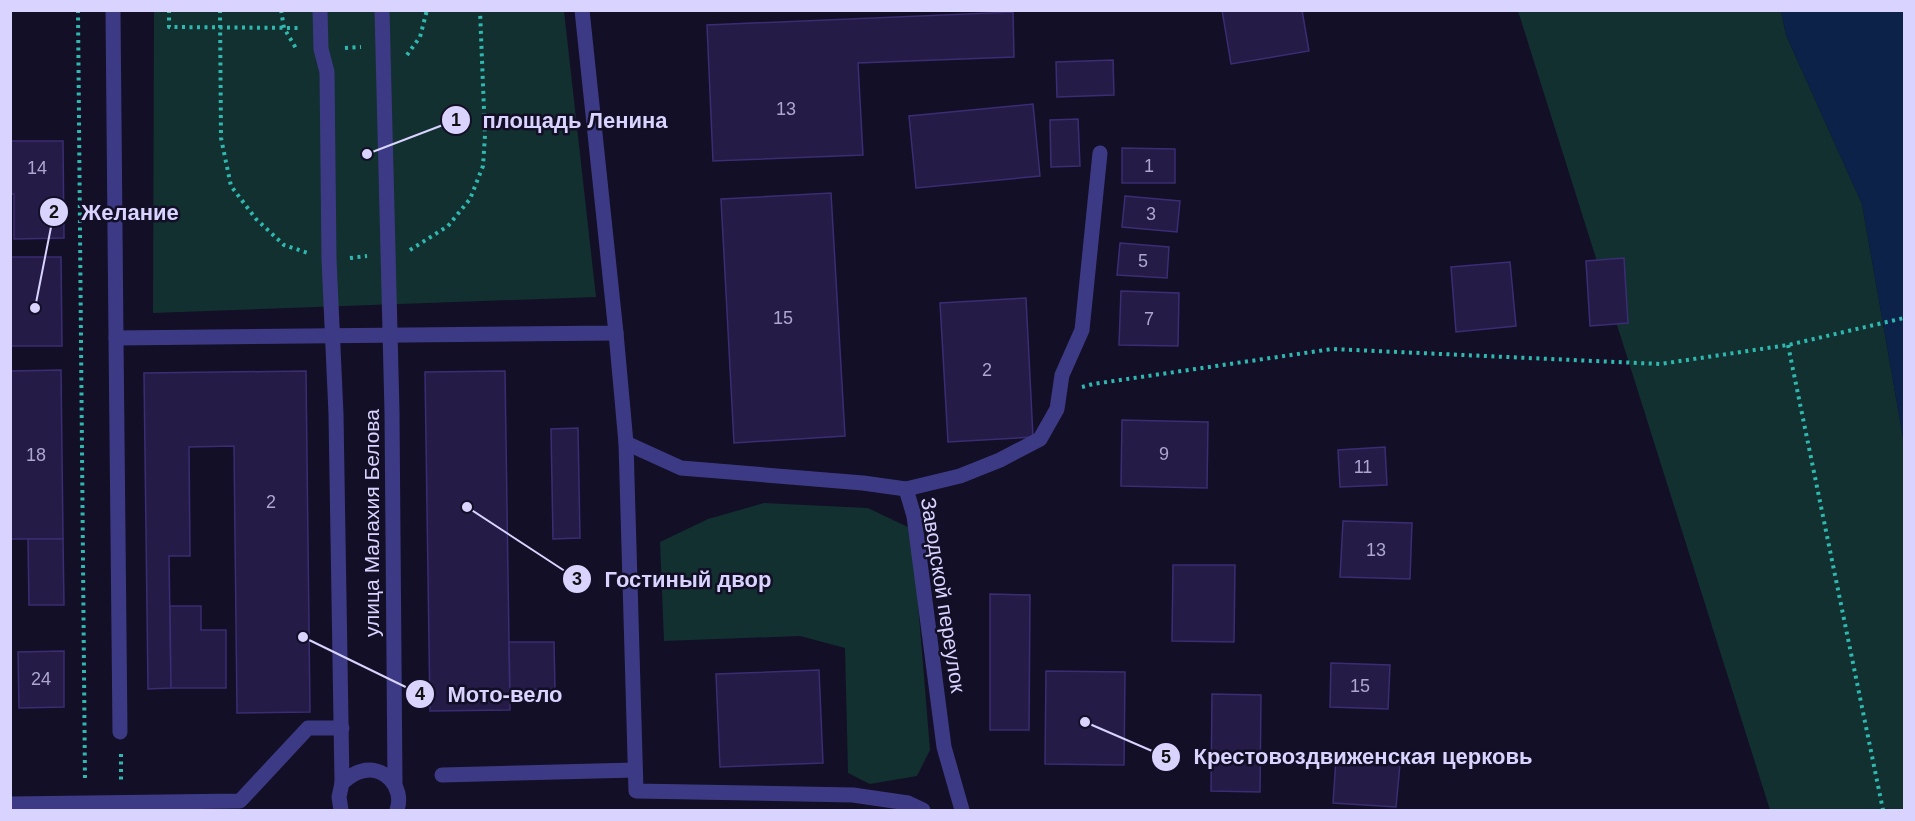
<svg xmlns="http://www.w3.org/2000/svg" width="1915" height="821" font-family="Arial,sans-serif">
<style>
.green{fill:#12302f}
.water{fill:#0c2248}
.building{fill:#241b47;stroke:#3b2d73;stroke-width:1.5}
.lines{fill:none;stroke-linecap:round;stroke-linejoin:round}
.path{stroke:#2fb8b0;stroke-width:4;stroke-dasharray:3 4.5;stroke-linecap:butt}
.minor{stroke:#3d3a85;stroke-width:15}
.labels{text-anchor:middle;stroke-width:5;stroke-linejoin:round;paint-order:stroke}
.number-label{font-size:18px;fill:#aca6d1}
.street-label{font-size:21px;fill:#d9d4ff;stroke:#130f26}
.leader{fill:none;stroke:#d9d4ff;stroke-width:2}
.callout-dot{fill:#d9d4ff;stroke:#130f26;stroke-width:2}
.mark-label{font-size:18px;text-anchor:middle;font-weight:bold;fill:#111}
.callout-label{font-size:22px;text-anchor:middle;font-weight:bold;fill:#d9d4ff;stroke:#130f26;stroke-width:5;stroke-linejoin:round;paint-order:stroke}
</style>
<rect width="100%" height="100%" fill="#130f26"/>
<g class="green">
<polygon points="154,11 564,11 596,297 153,313"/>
<polygon points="1518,11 1781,11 1786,35 1862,204 1904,443 1904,810 1770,810"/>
<polygon points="764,503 868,508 912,529 930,750 917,776 870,784 848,773 845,648 800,636 664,641 660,542 708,519"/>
</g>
<polygon class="water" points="1781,11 1904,11 1904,443 1862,204 1786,35"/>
<g class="building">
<polygon points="1222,10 1302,10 1309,51 1231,64"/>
<polygon points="1013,12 1014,57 858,63 863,155 713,161 707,25"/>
<polygon points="1113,60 1114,95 1057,97 1056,62"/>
<polygon points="1033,104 1040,176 916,188 909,116"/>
<polygon points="1078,119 1080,166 1051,167 1050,120"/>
<polygon points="10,141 63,141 64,238 14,239 14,194 10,194"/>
<polygon points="1122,148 1175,149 1175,183 1122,183"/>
<polygon points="831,193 845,436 734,443 721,199"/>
<polygon points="1125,196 1180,201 1177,232 1122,227"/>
<polygon points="1120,243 1169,247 1167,278 1117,275"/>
<polygon points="10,257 61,257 62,346 10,346"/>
<polygon points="1624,258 1628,323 1590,326 1586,261"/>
<polygon points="1510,262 1516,326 1456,332 1451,267"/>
<polygon points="1121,291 1179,293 1178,346 1119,345"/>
<polygon points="1026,298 1033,437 948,442 940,303"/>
<polygon points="61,370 63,539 10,539 10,371"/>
<polygon points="306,371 310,712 237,713 234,446 189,447 190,556 169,556 171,688 148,689 144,373"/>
<polygon points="505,371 510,710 430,711 425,372"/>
<polygon points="1122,420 1208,422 1207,488 1121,486"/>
<polygon points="578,428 580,538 553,539 551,429"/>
<polygon points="1385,447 1387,485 1340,487 1338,450"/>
<polygon points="1343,521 1412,523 1410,579 1340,577"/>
<polygon points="28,539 63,539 64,605 29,605"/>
<polygon points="1173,565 1235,565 1234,642 1172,641"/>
<polygon points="990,594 1030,595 1029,730 990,730"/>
<polygon points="170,606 201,606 201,630 226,630 226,688 171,688"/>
<polygon points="509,642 554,642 555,689 510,690"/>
<polygon points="64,651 64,707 19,708 18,652"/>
<polygon points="1331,663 1390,665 1388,709 1330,707"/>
<polygon points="819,670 823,763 720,767 716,674"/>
<polygon points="1046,671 1125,672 1124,765 1045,764"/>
<polygon points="1212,694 1261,695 1260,792 1211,791"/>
<polygon points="1336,759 1400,764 1396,807 1333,803"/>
</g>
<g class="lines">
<g class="path">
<polyline points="78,10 85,781"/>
<polyline points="169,10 169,27 299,28"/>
<polyline points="220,10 221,138 231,186 256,219 284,245 308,253"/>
<polyline points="281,10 284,28 297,50"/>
<polyline points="345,48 361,47"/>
<polyline points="407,55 420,37 427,10"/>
<polyline points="410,250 448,226 470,199 483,166 485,135 480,10"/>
<polyline points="350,258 367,256"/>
<polyline points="1788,345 1883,810"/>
<polyline points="1082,387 1093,384 1332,349 1660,364 1788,345 1904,318"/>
<polyline points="121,754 121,782"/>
</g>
<g class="minor">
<polyline points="113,10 116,338 616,333 582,10"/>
<polyline points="320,10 321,49 327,72 329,259 336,414 342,783"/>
<polyline points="382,10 392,412 395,784"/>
<polyline points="616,333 626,443 636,791 853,795 908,803 923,810"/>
<polyline points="116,338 120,732"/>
<polyline points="626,443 681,468 863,483 906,489 960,476 1000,460 1040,439 1057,409 1062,375 1082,330 1100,153"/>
<polyline points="906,489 914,516 944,747 962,810"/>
<polyline points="442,775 635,770"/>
<polyline points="10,804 240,801 308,728 342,728"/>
<path d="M341 810 339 797 342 783C347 779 352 774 359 772 383 763 405 787 397 810"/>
</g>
</g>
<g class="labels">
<g class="number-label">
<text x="786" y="115">13</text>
<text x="1149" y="172">1</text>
<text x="37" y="174">14</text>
<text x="1151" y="220">3</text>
<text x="1143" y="267">5</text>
<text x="783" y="324">15</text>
<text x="1149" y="325">7</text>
<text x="987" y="376">2</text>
<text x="1164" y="460">9</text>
<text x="36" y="461">18</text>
<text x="1363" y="473">11</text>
<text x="271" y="508">2</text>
<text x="1376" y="556">13</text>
<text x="41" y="685">24</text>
<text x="1360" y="692">15</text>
</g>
<g class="street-label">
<text transform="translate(372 523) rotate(-90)" y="7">улица Малахия Белова</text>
<text transform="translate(943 595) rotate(81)" y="7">Заводской переулок</text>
</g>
</g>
<path class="leader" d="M367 154L456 120M35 308L54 212M467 507L577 579M303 637L420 694M1085 722L1166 757"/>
<g class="callout-dot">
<circle cx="367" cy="154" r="6"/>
<circle cx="35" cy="308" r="6"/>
<circle cx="467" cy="507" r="6"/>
<circle cx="303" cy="637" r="6"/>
<circle cx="1085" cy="722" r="6"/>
<circle cx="456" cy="120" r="15"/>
<circle cx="54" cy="212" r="15"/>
<circle cx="577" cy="579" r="15"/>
<circle cx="420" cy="694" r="15"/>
<circle cx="1166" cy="757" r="15"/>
</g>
<g class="mark-label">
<text x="456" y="126">1</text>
<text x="54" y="218">2</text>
<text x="577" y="585">3</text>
<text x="420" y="700">4</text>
<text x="1166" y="763">5</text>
</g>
<g class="callout-label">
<text x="575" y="128">площадь Ленина</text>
<text x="130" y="220">Желание</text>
<text x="688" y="587">Гостиный двор</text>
<text x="505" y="702">Мото-вело</text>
<text x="1363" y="764">Крестовоздвиженская церковь</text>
</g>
<rect width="1915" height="821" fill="none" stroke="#d9d4ff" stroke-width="24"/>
</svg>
